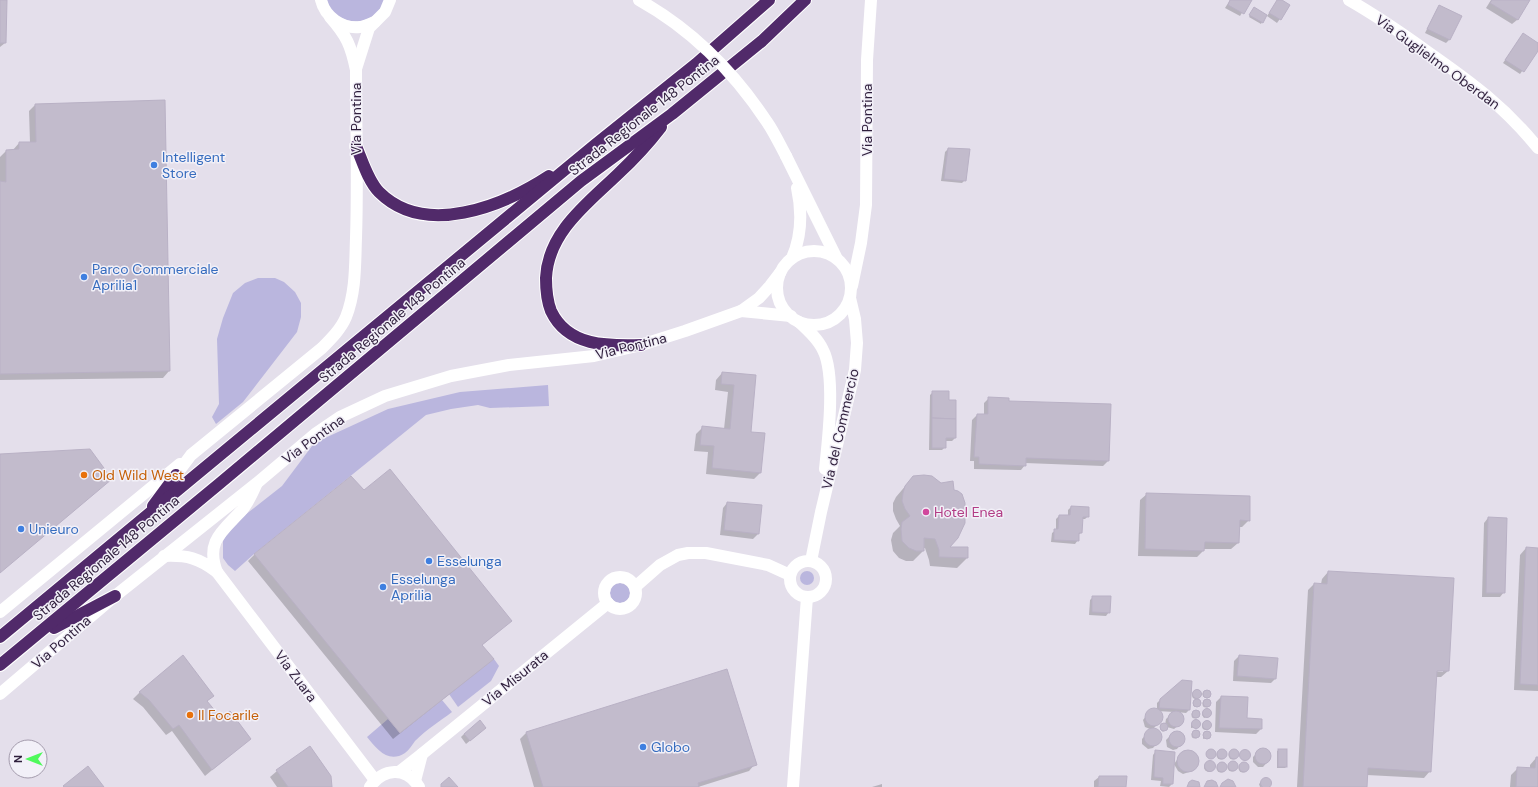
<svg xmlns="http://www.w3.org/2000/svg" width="1538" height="787" font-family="'DM Sans',sans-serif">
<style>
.green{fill:#bab6de}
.shadow{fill:#0003;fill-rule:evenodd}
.building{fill:#c2bbcc;stroke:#b9b1c5}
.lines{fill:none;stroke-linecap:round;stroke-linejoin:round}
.highway-casing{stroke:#fff;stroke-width:14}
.minor{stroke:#fff;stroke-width:12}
.highway{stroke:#512a6a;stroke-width:12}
.minor-bridge{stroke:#fff;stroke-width:12}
.shop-dot{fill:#3f7fe0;stroke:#f2f0f8;stroke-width:1.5}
.food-dot{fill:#e8710a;stroke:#f2f0f8;stroke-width:1.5}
.hotel-dot{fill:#d1479c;stroke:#f2f0f8;stroke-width:1.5}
.labels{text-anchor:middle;stroke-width:3;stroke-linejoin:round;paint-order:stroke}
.street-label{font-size:14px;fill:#2f1f3c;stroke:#f2f0f8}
.shop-label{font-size:14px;fill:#366cbe;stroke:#f2f0f8;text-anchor:start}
.food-label{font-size:14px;fill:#c56008;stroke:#f2f0f8;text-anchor:start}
.hotel-label{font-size:14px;fill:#b23c85;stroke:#f2f0f8;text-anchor:start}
</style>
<rect width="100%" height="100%" fill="#e4dfeb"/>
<g class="green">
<path d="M327 0H385C382 6 380 11 374 15 359 28 331 20 327 0Z"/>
<polygon points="258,278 275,278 284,282 295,292 301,303 301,317 297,332 243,402 216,424 212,417 219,404 217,339 223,318 233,293 245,283"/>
<polygon points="548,385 549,406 490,408 478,405 451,409 426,415 254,554 235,571 228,565 223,558 223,541 231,526 282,486 312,446 325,438 388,409 460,392"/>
<circle cx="807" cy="578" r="7"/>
<circle cx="620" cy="593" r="10"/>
<polygon points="494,659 499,666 491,681 458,707 449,694"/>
<path d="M442 700 452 712C440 721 426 730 415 741 412 745 409 750 405 753 388 764 377 749 367 737L388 719 400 733Z"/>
</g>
<g class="shadow">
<polygon points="0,0 6,0 5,43 0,47"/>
<polygon points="1230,0 1250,0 1240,16 1225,8"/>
<polygon points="1278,0 1280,0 1289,6 1277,23 1267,16"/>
<polygon points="1491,0 1529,0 1517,20 1512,24 1486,8"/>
<polygon points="1440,6 1460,16 1449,40 1446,43 1425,33 1437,9"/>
<polygon points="1253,10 1262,22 1261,24 1249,17"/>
<polygon points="1523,34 1538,44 1538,49 1520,74 1503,63"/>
<polygon points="35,105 169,371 163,378 0,380 0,157 6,151 13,150 19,143 30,143 29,111"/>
<polygon points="948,149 965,180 962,183 941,181 945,152"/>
<polygon points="722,373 755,376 750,433 761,472 754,479 706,474 708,452 694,451 696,434 703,427 724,429 728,392 715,390 716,380"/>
<polygon points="933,392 948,401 955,438 952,441 945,441 945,447 942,450 929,450 930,395"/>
<polygon points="989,398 1007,402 1108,461 1103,466 1025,463 1025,465 1021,470 974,469 974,461 970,461 972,420 977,415 984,415 984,403"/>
<polygon points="913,477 953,491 948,548 967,558 957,568 930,566 929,560 925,548 923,548 923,551 913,561 906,561 899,558 893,551 891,540 893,533 900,526 896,519 893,511 893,503 896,497"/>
<polygon points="364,492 511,621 481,646 493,659 486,665 393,739 248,561 255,554"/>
<polygon points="1147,494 1249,520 1242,527 1238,527 1238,543 1231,549 1203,549 1203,551 1197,557 1138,556 1140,500"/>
<polygon points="727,503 758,534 753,539 720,535 723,508"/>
<polygon points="1071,507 1088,516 1085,519 1081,519 1081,533 1078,535 1078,540 1075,544 1051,542 1052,533 1056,530 1056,519 1059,516 1068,516 1068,510"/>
<polygon points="1488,518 1504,592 1500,597 1482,597 1484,523"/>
<polygon points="1526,548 1538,549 1538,691 1514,690 1520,555"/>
<path d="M1328 572 1448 671 1441 677H1435L1430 771 1424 778 1367 775 1366 787H1297L1308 590 1314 584H1321L1322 579ZM1443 670V672L1432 671Z"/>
<polygon points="1093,597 1109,612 1106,616 1089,615 1090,600"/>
<polygon points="1239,656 1276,678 1271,683 1233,681 1234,661"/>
<polygon points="727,671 755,764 749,771 698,787 534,787 520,739 526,733"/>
<circle cx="1206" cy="694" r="3.5"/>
<circle cx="1196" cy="695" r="4"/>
<polygon points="140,692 212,696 206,702 221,720 249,739 205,776 172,731 166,735 143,707 133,699"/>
<polygon points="1221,697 1247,698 1246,719 1261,719 1261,729 1256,734 1215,732 1216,702"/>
<polygon points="1161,699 1189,710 1186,713 1177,712 1182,717 1181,723 1174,729 1167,727 1163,732 1160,729 1161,726 1164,724 1165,725 1166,719 1174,712 1157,711 1157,703"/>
<circle cx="1206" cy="704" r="3.5"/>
<circle cx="1196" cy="704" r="3"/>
<polygon points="1153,710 1160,713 1161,720 1154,728 1150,729 1145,727 1143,720 1149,712"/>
<polygon points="1205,710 1210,711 1210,713 1207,717 1204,718 1202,715"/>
<circle cx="1195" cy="715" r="3.5"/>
<polygon points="1196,721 1199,723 1198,727 1191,728 1191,725"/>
<circle cx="1206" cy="726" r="4"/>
<polygon points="1150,730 1155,730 1159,733 1161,738 1153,748 1148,749 1142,744 1142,739"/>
<polygon points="482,731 466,744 461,737 464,734"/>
<circle cx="1195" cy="735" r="3.5"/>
<polygon points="1178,732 1182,734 1183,741 1177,749 1173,750 1167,747 1166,740 1173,733"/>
<polygon points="1207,732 1209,735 1208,737 1203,739 1203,735"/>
<circle cx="1211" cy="754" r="4.5"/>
<polygon points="1260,750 1267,750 1270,753 1271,758 1263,767 1258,767 1253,762 1253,757"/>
<polygon points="1279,750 1286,767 1285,768 1277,768 1277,751"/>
<circle cx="1245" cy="755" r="5"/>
<circle cx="1233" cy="755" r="4.5"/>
<circle cx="1221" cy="755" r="4.5"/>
<polygon points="1156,751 1172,784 1169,787 1160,786 1161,781 1151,780 1153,755"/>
<polygon points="1188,751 1195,753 1198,762 1192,771 1183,774 1178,771 1174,764 1182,753"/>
<polygon points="1536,758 1538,758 1538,787 1510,787 1511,775 1518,768 1530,769 1530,765"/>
<circle cx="1209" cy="767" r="5"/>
<circle cx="1232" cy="767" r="4.5"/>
<circle cx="1243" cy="768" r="4.5"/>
<circle cx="1221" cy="768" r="4.5"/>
<polygon points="277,771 331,787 277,787 270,777"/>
<polygon points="1099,777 1125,787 1094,787 1094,781"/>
<polygon points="1267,778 1270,783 1269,786 1260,787 1259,784 1261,782"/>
<polygon points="882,784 882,787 872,787"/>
</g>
<g class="building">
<polygon points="0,0 7,0 6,43 0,43"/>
<polygon points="1230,0 1252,0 1244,14 1228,5"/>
<polygon points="1277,0 1282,0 1290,5 1281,20 1269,13"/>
<polygon points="1492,0 1530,0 1518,20 1490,3"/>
<polygon points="1439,5 1462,16 1450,40 1427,29"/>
<polygon points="1254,7 1267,15 1263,23 1249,15"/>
<polygon points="1523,33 1538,43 1538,51 1524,72 1505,60"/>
<polygon points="165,100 170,371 0,374 0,181 6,182 6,150 19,149 19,142 36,142 35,104"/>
<polygon points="948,148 970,149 966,181 944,179"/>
<polygon points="722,372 756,375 751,432 765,433 761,473 712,468 714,446 700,445 702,426 730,429 734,385 721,384"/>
<polygon points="932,391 949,391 949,400 956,400 956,419 932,418"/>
<polygon points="988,397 1009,398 1009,401 1111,404 1109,461 1026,458 1026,466 979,464 979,457 974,457 977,414 988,414"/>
<polygon points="932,418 956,419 956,438 946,438 946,448 932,448"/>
<polygon points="90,449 112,479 0,573 0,454"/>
<polygon points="390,469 512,621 482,645 494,659 400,733 254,554 351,476 364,490"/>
<polygon points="924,475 932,476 941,483 953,481 954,490 958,491 962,494 965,503 965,523 958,538 950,547 968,547 968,558 939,557 939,550 935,539 924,538 924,551 916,551 909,548 902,541 901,529 902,522 910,516 905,509 902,501 903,493 905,486 913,476"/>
<polygon points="1146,493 1250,496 1250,521 1240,520 1239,543 1205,542 1204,551 1145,549"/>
<polygon points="727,502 762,505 759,534 724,530"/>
<polygon points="1071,506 1089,507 1089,517 1083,517 1082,533 1079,533 1079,541 1054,540 1054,529 1058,529 1059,515 1070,515"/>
<polygon points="1488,517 1507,518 1505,593 1486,593"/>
<polygon points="1526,547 1538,548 1538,685 1520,684"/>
<polygon points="1328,571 1454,578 1449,671 1437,671 1431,772 1368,768 1367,787 1303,787 1314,583 1327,584"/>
<polygon points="1092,596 1111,596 1110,613 1092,612"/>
<polygon points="183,655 214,696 207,701 221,718 230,711 251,739 212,770 179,725 173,729 149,700 139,692"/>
<polygon points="1239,655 1278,658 1276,679 1237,676"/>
<polygon points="727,669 757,765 698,783 699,787 543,787 526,732"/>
<polygon points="1182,680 1192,681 1190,710 1159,708 1160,699"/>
<circle cx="1197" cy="694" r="4.5"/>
<circle cx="1207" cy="694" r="4"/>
<polygon points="1221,696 1248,697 1247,718 1262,719 1262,729 1219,728"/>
<circle cx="1207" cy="703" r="4"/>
<circle cx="1197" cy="703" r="4"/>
<circle cx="1154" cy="717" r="9"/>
<circle cx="1207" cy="713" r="4.5"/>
<circle cx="1196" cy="714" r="4"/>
<circle cx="1176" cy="719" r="8"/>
<circle cx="1196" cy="724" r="4.5"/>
<polygon points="480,720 486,728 470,741 464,734"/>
<circle cx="1207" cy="725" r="4.5"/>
<circle cx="1164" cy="727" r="4"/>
<circle cx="1153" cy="737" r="9"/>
<circle cx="1196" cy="734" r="4"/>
<circle cx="1177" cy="739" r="8"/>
<circle cx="1207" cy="735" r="4"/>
<polygon points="310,746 331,776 332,787 288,787 276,770"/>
<circle cx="1263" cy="756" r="8"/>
<circle cx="1234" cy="754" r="5"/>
<rect x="1278" y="749" width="9" height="18"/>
<circle cx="1211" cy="754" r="5"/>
<circle cx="1222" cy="754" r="5"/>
<circle cx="1245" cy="755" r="5.5"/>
<polygon points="1155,750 1175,752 1173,784 1163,784 1163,778 1154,777"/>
<circle cx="1188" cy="761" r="11"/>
<polygon points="1536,757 1538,757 1538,787 1516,787 1517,767 1535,768"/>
<circle cx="1210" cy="766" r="5.5"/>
<circle cx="1233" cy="766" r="5"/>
<circle cx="1244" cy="767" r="5"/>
<circle cx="1222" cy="767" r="5"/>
<polygon points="88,766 104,787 64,787 63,786"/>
<polygon points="1099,776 1127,776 1126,787 1098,787"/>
<polygon points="449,777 458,787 441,787 441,784"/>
<circle cx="1266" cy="783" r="5.5"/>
<polygon points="1228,779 1233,781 1236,787 1220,787 1222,783"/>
<polygon points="1192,780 1199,782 1200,787 1187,787 1189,782"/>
<polygon points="1212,780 1216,782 1218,787 1204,787 1207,781"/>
</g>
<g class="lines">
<g class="highway-casing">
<g id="highway">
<path d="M356 146C362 160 368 181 379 192 425 238 503 206 549 176"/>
<path d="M641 345C608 346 568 347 551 311 547 301 546 289 546 278 548 232 588 203 618 174 634 159 648 144 661 127"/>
<polyline points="153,506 176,475"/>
<polyline points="54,628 115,596"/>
<polyline points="0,637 596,144 696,64 769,0"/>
<polyline points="0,665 219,484 581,181 672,114 762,41 805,0"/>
</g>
</g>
<g class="minor">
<path d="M321 0C325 17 342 29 360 27 365 27 371 23 375 22"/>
<path d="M1349 0C1377 16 1403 34 1428 52 1471 82 1505 107 1538 148"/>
<polyline points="356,69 369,28 385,12 390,0"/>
<polyline points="786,156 836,257"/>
<circle cx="814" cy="288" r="37"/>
<path d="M792 258C802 235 802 211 797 188"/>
<polyline points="852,286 861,243 866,205 867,60 871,0"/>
<polyline points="741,311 791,316"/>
<path d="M799 322C808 330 818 339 823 350 836 375 828 440 825 469"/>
<path d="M176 475 191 455 322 348C331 339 341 329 346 317 356 292 355 264 356 238 358 182 356 126 356 70 351 46 347 36 330 17"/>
<path d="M164 556C187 555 199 558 217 572 205 541 223 531 242 510 248 503 252 494 256 485"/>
<circle cx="808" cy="579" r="18"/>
<polyline points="811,561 821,512 855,370 857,343 855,319 850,298"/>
<polyline points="217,572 375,780"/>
<circle cx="620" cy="593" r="16"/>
<polyline points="635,587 660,565 678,555 688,553 706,553 768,565 790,575"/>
<polyline points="0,612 180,464"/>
<polyline points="0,694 115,596 257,483 315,434 340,417 385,396 451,376 509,365 594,356 641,345 685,331 741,311 759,298 770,286 780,273"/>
<polyline points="422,754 608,603"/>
<polyline points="399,772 422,754 415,781"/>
<path d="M370 787C383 768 406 766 419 787"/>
<polyline points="793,787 807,597"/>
</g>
<use href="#highway" class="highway"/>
<path class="minor-bridge" d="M639 0C691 29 734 72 767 122 774 132 780 145 786 156"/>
</g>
<g class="shop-dot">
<circle cx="154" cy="165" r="4"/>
<circle cx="84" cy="277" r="4"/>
<circle cx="21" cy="529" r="4"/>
<circle cx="429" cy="561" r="4"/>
<circle cx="383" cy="587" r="4"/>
<circle cx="643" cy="747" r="4"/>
</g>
<g class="food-dot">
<circle cx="84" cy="475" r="4"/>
<circle cx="190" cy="715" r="4"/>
</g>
<circle class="hotel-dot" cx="926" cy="512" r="4"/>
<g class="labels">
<g class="street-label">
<text transform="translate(1438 62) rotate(36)" y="5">Via Guglielmo Oberdan</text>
<text transform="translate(644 115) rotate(-38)" y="5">Strada Regionale 148 Pontina</text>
<text transform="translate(356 119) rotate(-90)" y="5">Via Pontina</text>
<text transform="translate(867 120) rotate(-90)" y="5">Via Pontina</text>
<text transform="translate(392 320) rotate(-40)" y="5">Strada Regionale 148 Pontina</text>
<text transform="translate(631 346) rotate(-14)" y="5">Via Pontina</text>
<text transform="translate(840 429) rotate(-77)" y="5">Via del Commercio</text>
<text transform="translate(313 439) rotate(-36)" y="5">Via Pontina</text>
<text transform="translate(106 558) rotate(-40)" y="5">Strada Regionale 148 Pontina</text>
<text transform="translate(61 642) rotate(-41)" y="5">Via Pontina</text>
<text transform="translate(296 676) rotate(53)" y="5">Via Zuara</text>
<text transform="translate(515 678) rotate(-39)" y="5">Via Misurata</text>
</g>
<g class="shop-label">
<text x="162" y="162">Intelligent<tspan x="162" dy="16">Store</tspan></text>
<text x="92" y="274">Parco Commerciale<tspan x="92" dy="16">Aprilia1</tspan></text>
<text x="29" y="534">Unieuro</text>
<text x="437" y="566">Esselunga</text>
<text x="391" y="584">Esselunga<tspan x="391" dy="16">Aprilia</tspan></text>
<text x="651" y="752">Globo</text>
</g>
<g class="food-label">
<text x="92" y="480">Old Wild West</text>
<text x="198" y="720">Il Focarile</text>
</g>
<g class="hotel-label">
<text x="934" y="517">Hotel Enea</text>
</g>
</g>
<g transform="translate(28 759) rotate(270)"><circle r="19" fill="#f2f0f8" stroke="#a49cad"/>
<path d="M0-3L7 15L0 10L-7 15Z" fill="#4ff95c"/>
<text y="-6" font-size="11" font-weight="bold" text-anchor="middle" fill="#2f1f3c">N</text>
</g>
</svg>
